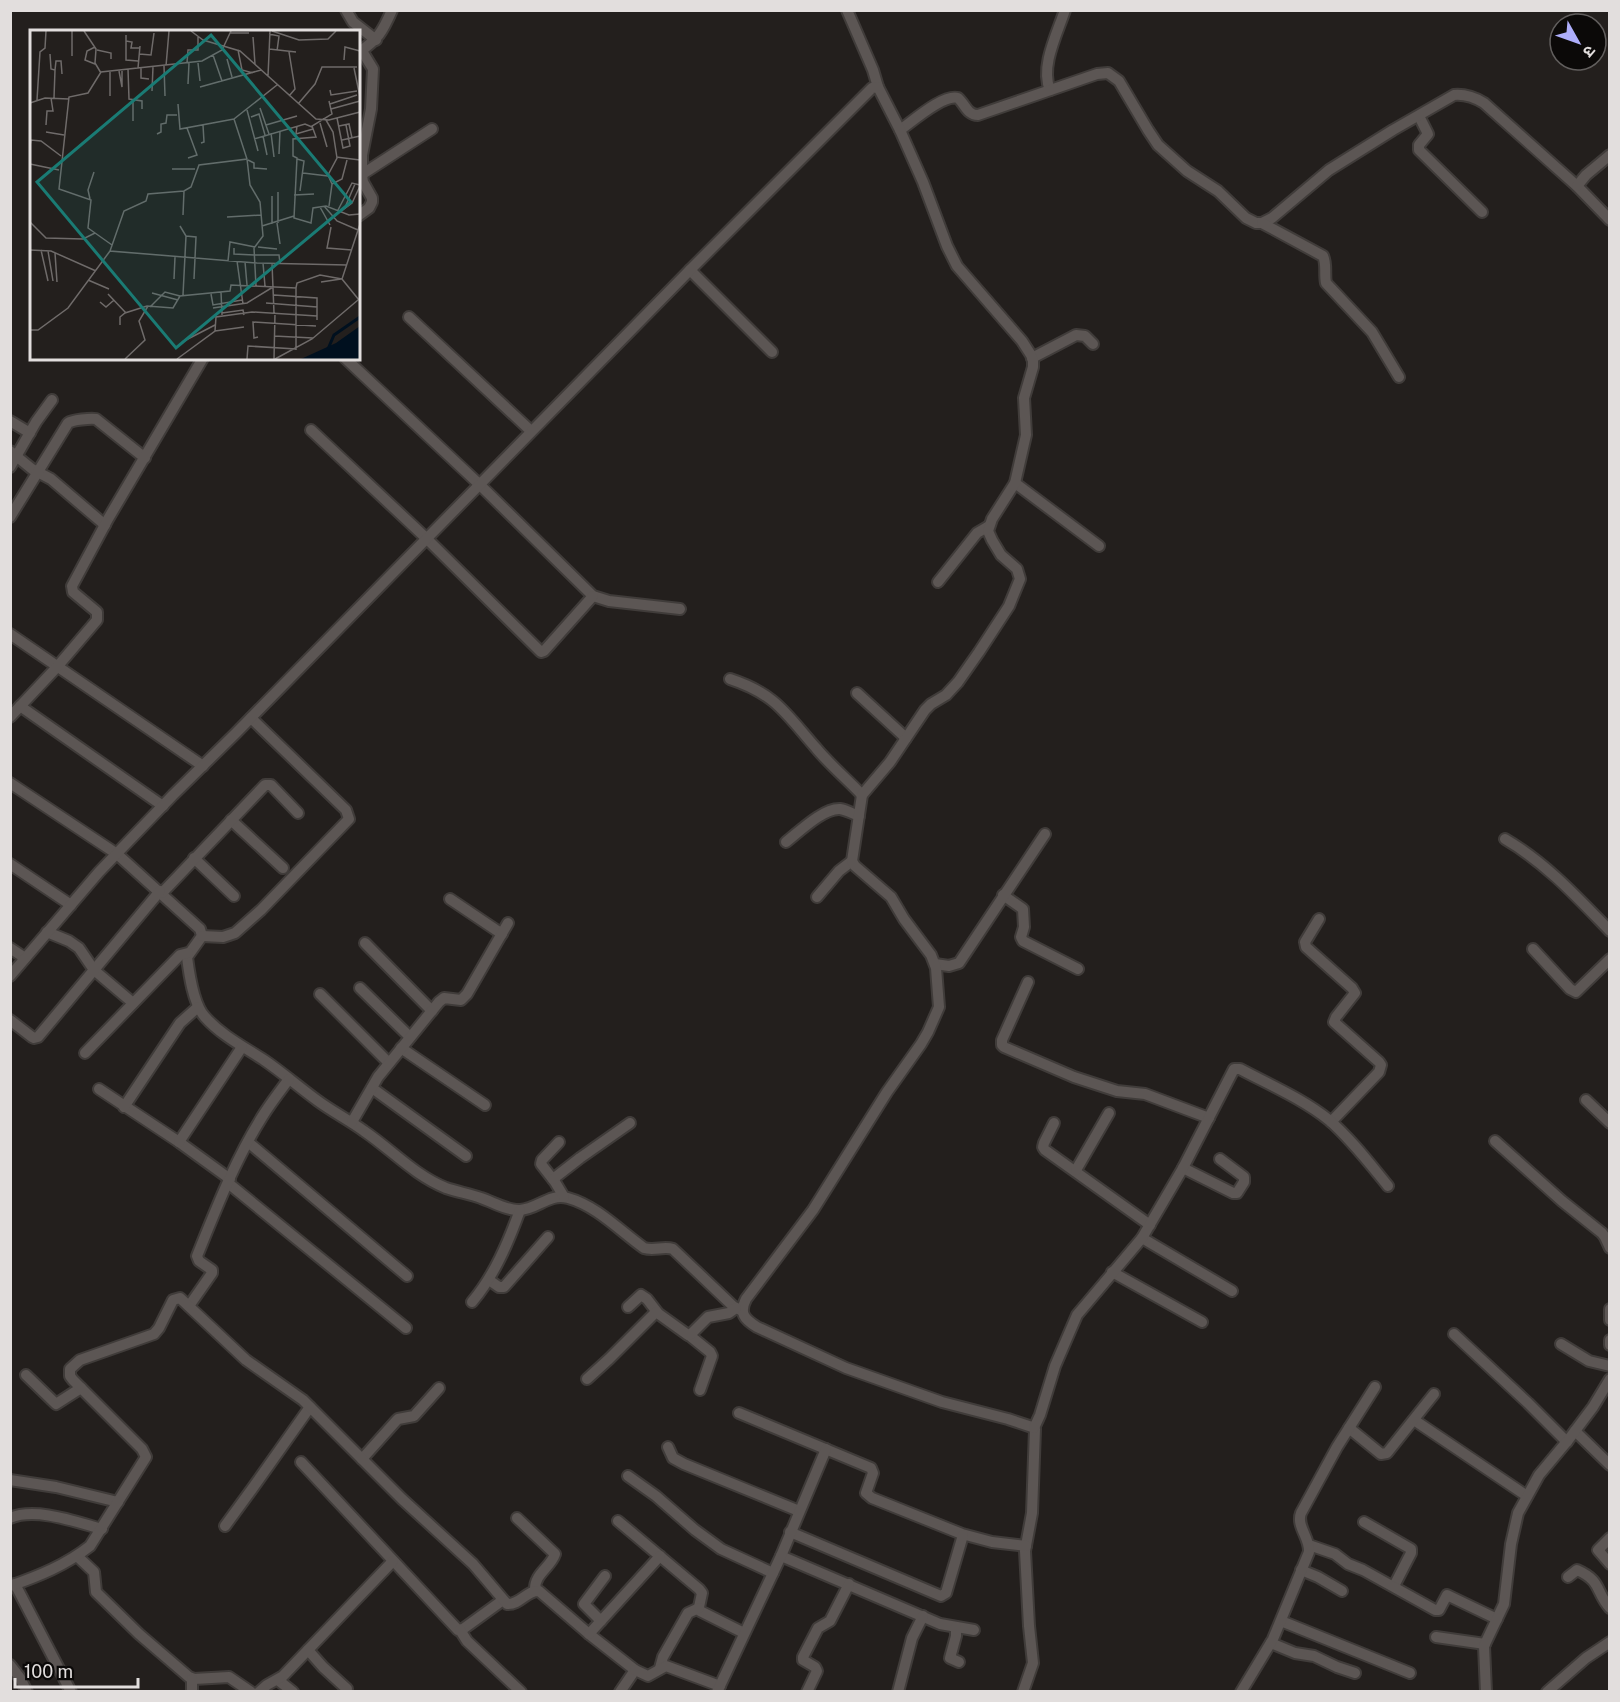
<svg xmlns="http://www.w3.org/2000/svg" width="1620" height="1702" font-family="'Public Sans','Noto Sans Devanagari',sans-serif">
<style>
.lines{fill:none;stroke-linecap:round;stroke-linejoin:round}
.minor-casing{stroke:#403c3a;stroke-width:14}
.minor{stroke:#5c5654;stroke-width:10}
.inset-river{fill:none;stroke:#00101f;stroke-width:3}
.inset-road{fill:none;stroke:#6f6b6a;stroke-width:1.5}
.view{fill:#1a7b74;fill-opacity:0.15;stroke:#1a7b74;stroke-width:3}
.inset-edge{fill:none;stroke:#e2dedd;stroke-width:3}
</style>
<rect width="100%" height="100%" fill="#231f1d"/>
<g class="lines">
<g class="minor-casing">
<g id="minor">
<polyline points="346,10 353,22 376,40"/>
<polyline points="847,10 873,70 878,87"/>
<path d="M358 53C378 39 382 33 392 10"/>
<path d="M1050 90C1040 67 1057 34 1065 10"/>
<polyline points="1419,116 1428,134 1419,145 1419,150 1482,212"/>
<path d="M900 130C913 121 943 94 958 98 965 104 967 115 978 115L1097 74 1108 73 1119 81 1148 130 1158 145 1187 171 1218 191 1246 218 1256 223H1262L1272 218 1329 170 1393 130 1454 95C1465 94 1474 97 1484 103L1577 186 1610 220"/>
<polyline points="358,177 432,129"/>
<polyline points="1577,186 1586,175 1610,155"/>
<polyline points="358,216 369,208 372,202 372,198 363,182 362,175 362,155 371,109 373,69 362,51"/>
<path d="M1262 223 1323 256C1327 264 1324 274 1326 283L1372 332 1399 377"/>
<polyline points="690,270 772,352"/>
<polyline points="409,317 531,431"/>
<polyline points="345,358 479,484 593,596 609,601 680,609"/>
<polyline points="1032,358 1076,335 1085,336 1093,344"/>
<polyline points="10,421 30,433"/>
<polyline points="311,430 426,538 541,652 544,651 593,596"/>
<polyline points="10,451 32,469 51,479 105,525"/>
<polyline points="10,467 36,422 52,400"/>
<polyline points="1015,483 1099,546"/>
<path d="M10 517 68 423C72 420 91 418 96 419L145 458"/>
<polyline points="938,582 977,533 989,526"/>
<polyline points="10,634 203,766"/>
<path d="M730 679C776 694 786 714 816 748 830 765 847 779 862 795"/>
<polyline points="857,693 906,738"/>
<polyline points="20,706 163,806"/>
<polyline points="10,717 57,667 97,620 97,612 73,592 72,586 108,519 203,358"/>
<path d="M10 783 117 854 200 929 202 936 187 957C189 973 193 1004 205 1017 221 1035 244 1047 264 1060 283 1073 300 1088 318 1101 333 1112 349 1120 364 1131 392 1150 414 1175 446 1188 458 1192 470 1194 481 1198 493 1202 508 1211 520 1210 538 1209 549 1193 568 1198 597 1206 620 1231 644 1248 654 1251 664 1246 673 1249L733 1306 742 1311"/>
<polyline points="231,820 283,868"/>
<path d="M1505 839C1546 863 1577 897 1610 931"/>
<path d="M786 842C799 832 823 808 840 809 847 810 853 814 859 816"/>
<polyline points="194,858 234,896"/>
<polyline points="10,864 71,905"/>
<polyline points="162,893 265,785 271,785 298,813"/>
<polyline points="1003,895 1023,909 1024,927 1021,937 1023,941 1078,969"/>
<polyline points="817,897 839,871 852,861"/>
<polyline points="450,899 502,934"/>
<polyline points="1319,919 1305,942 1306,947 1352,988 1355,993 1336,1017 1334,1022 1379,1062 1381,1065 1379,1072 1331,1122"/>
<polyline points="47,932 69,941 79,948 94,970 133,1003"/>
<polyline points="202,936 223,937 235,933 261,910 349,819 346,810 251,718"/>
<polyline points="365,943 432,1011"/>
<polyline points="10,948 25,958"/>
<polyline points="1533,949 1570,989 1576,992 1610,959"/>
<polyline points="935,964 949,966 959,963 1045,834"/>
<path d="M10 976 99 872 173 795 236 733 690 270 872 88 878 87 900 130 923 182 947 246 957 266 1022 341 1031 355 1033 361V367L1024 398 1026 435 1015 483 992 519 988 531 992 540 1001 555 1017 569 1020 579 1009 606 979 652 958 682 946 695 931 704 925 710 890 762 862 795 852 861 855 866 891 897 904 919 931 955 936 968 939 1007 928 1032 921 1044 887 1092 813 1210 746 1299C739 1313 744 1319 757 1327L846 1368 942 1402 1008 1419 1032 1427 1035 1429 1032 1513 1025 1551 1029 1626 1033 1663 1023 1692"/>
<polyline points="1028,982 1002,1040 1002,1045 1004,1047 1074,1077 1117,1091 1145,1094 1209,1118"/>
<polyline points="360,988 410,1037"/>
<polyline points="320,994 389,1063"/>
<polyline points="10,1020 32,1037 34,1038 38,1037 160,891"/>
<polyline points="401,1048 485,1105"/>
<polyline points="85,1053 180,955 188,953"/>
<polyline points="372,1088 466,1156"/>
<polyline points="99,1089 179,1142 230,1179"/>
<polyline points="1586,1100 1610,1123"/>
<polyline points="124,1107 180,1023 198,1007"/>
<polyline points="352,1122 378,1077 439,1002 444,998 461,1000 467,994 508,923"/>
<polyline points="1054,1123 1044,1143 1043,1147 1045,1150 1150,1225"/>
<polyline points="1495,1141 1562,1201 1602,1233 1605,1237 1610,1248"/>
<polyline points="179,1142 242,1047"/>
<polyline points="248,1142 407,1276"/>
<polyline points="559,1142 542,1160 541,1164 555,1182 564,1197"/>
<polyline points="1183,1168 1233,1193 1237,1193 1244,1182 1244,1177 1220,1159"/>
<polyline points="1076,1170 1109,1113"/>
<polyline points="553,1179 580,1158 630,1123"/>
<polyline points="228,1183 406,1328"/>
<polyline points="1142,1238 1232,1291"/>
<polyline points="1112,1272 1202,1322"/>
<polyline points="489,1280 499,1287 504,1287 548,1237"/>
<path d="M472 1302C494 1276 508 1243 520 1210"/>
<path d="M189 1306 212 1273V1270L199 1261 197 1256C216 1209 235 1160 262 1117 270 1104 280 1091 289 1079"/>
<polyline points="628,1307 641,1295 647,1299 657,1312"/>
<polyline points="1610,1309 1610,1320"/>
<polyline points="1454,1334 1528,1403 1567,1442"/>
<polyline points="689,1335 710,1352 712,1356 700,1390"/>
<polyline points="1610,1340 1610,1345"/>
<polyline points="1561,1344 1589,1361 1610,1366"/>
<polyline points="26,1375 56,1404 81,1388"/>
<polyline points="587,1379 609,1359 656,1312 688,1335 691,1334 708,1317 729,1313 736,1308"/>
<polyline points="739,1413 871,1468 873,1473 866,1493 872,1498 962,1534 992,1542 1026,1546"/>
<polyline points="1414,1420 1527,1496"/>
<path d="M1034 1428 1040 1415 1055 1366 1077 1315 1142 1238 1183 1168 1234 1069H1240C1270 1085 1303 1099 1329 1120 1351 1139 1370 1164 1388 1186"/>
<polyline points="1349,1428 1381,1454 1387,1453 1434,1394"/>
<polyline points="1575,1431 1610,1465"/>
<polyline points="668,1447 673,1458 684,1464 799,1511"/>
<polyline points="362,1459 396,1421 398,1419 414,1416 439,1388"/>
<polyline points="301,1462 458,1630 463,1629 503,1600"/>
<polyline points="628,1476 656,1496 695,1530 721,1549 773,1573"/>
<polyline points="10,1480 56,1487 118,1502"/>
<path d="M10 1518C36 1507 76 1522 102 1529"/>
<path d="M517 1518 555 1554C551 1567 534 1574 535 1590"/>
<polyline points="618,1521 699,1589 702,1593 699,1607 700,1611 744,1633"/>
<polyline points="1364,1522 1411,1549 1411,1553 1394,1586"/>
<polyline points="225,1526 252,1489 310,1407"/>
<polyline points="790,1532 941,1596 946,1593 963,1535"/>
<polyline points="1610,1538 1598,1550 1610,1564"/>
<polyline points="1309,1545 1335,1554 1348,1564 1363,1570 1435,1610 1439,1610 1447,1595 1497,1619"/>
<polyline points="77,1556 94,1572 96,1592 139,1634 189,1677 194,1679 229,1677 251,1692"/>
<polyline points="781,1556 940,1624 974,1630"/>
<polyline points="1301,1570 1318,1577 1342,1591"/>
<path d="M1568 1577 1577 1570C1602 1581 1595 1591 1610 1608"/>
<polyline points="15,1584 71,1692"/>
<path d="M10 1586C39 1576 66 1565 90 1546L146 1457 142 1449 73 1380 70 1376V1369L80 1360 154 1334 159 1328 173 1300 180 1298 246 1360 303 1400 402 1499 473 1564 507 1604C520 1605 527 1590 539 1591L589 1634 635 1670 620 1692"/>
<polyline points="601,1621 584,1604 605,1576"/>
<polyline points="1281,1621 1410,1673"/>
<polyline points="956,1627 956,1636 950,1658 959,1662"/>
<polyline points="460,1630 467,1641 521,1692"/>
<polyline points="589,1634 660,1556"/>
<polyline points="1436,1637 1485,1644"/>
<polyline points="1271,1643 1295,1653 1314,1656 1337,1667 1355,1673"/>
<polyline points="308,1650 323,1667 347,1689"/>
<polyline points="10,1665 20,1678 27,1692"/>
<polyline points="660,1668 663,1657 688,1613 699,1608"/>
<polyline points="635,1670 648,1676 666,1666 720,1686"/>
<polyline points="192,1679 192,1692"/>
<polyline points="278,1680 293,1692"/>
<polyline points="259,1692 267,1685 283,1676 393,1561"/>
<polyline points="717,1692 781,1556 826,1449"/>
<polyline points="807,1692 817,1671 815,1667 803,1660 803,1657 818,1628 830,1621 849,1584"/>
<polyline points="898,1692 912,1638 923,1616"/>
<path d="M1241 1692 1273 1639 1309 1552C1310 1538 1296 1526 1301 1513L1337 1447 1375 1387"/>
<polyline points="1486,1692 1484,1646 1504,1604 1511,1544 1518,1513 1539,1475 1569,1439 1593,1407 1610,1379"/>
<polyline points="1547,1692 1586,1658 1610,1642"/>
</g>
</g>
<use href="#minor" class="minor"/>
</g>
<g transform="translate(30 30)">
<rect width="330" height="330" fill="#231f1d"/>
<path d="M330 296V329H271L306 313Z" fill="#00101f"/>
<path class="inset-river" d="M298 319 304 305 330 287"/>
<path class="inset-road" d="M54 1 66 19 65 33 71 43M161 1 173 10 210 21 286 89 299 90 330 82M242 1 269 10 298 9 306 1M200 3H219M239 4 249 6 247 21M96 5V30L108 31M223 7 225 34M96 11 102 12 101 18H110M65 17 57 21 55 30 65 34M239 19 266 22M67 20 81 23V29M208 20 212 40 223 43M20 24 21 39 25 40 24 68M109 24 121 25 124 3M183 25 192 51M42 26V1M197 29 202 47M314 30 315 17 330 21M157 33 158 20H168V7M168 33 170 51M134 36 135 66M136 36 139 1M108 38 110 16M111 38V48L119 49M324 38 330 67M98 39 99 69 112 71V79M25 40 26 31H31L32 44M89 41 92 57V41M238 46 240 1M158 54 159 33M247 55 204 89 217 129 169 135 161 157 154 161 118 164 116 171 94 181 80 221 227 233 317 235M170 57 231 40M300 60 301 65 327 61M122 61 123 37M80 66V42M259 66 265 59 259 22M7 70 10 22 15 18 16 1M299 71 302 84 282 96 286 107 263 109V126L267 128 264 188 281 193 283 178 296 176 319 185 330 184M0 73 15 68 39 69M148 74 150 99 204 89M268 74 285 54 292 37H327M300 74 327 65M230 78 239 104M301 79 330 71M217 80 228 121M221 87 229 84 235 105M307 88 313 118 320 116 316 95M296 90 303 102 307 128 298 145 302 154 299 176M103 91V70M290 93 297 117M16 95 17 81H23L21 68M236 95 267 86M267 96 266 104 283 99M309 96 319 94 322 108M157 98 167 125 158 128M16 102 34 105M241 103 244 127M127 104 131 102V94L136 93 137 85H147M233 106 237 125M224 109 275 94 282 97M312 110 330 106M171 113 174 112 173 95M0 116 1 110 11 111 31 126M249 124 250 101M306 127 330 130M217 129 220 155 230 172 233 206 224 218 226 256M267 129 274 131 270 161M218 130 224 133V138L237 139M0 134 29 140M142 139H165M273 143 298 146M302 154 312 149 317 130M248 162V193M264 165 284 164M60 169 58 160 64 142M316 175 325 154M294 176 307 191 328 200M290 177 300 195M308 180 322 153 330 155M310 182 322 173 330 156M153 185 154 161M197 187 231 185M0 192 16 208 53 209 65 203M247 193 250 214M242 194V166M150 196 156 206 153 265M232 196 264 186M301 197 297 218 322 220M156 206 166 207 164 249M82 215 58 198 61 170 29 159 39 67 58 63 71 42 172 31 192 20 201 1M228 217 247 219M204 218V224L224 225M0 220 21 221 66 241M11 220 18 251M18 221 23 251M25 223 27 252M224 225H249L250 233M198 231 200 212 225 217M207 231 213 274M215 232 217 255M233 233 235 256M242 233 244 283M144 249 145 227M58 250 79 259M291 252 311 249M191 262 192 285M122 263 148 270M78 264 96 283M181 264 183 275 212 270M244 265 287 268V290M329 270 312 249 330 194M70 272 76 277 84 270M236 273 287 277M120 277 135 262 150 266M183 278 217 273 243 257M192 283 213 280 214 285M90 295V287L95 283 117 276 143 278 150 266 200 261 201 255 266 258 267 253 290 245 312 249M0 300H8L38 278 80 221M185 301 214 297M244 306 283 308M228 307 224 308 223 292 286 296M152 312 185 295M266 320V258M95 329 115 310 109 291 118 276M147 329 185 301 186 287 222 282 287 286M217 329 218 316 266 319M244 329 245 283M245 329 282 309 328 270"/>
<path class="view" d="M181 5 321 172 146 318 7 152Z"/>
<rect width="330" height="330" class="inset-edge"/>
</g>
<rect width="1620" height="1702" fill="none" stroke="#e2dedd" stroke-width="24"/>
<g transform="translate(1578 42) rotate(130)"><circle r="28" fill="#0b0908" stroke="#615e5d" stroke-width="1.5"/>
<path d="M0-4.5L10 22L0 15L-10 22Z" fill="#aeaefb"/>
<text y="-9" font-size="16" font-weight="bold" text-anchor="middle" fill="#e2dedd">उ</text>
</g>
<path d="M15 1678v9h123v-9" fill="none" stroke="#e2dedd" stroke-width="3"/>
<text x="24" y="1678" font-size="18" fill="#e2dedd" stroke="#0b0908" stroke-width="4.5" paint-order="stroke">100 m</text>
</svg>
